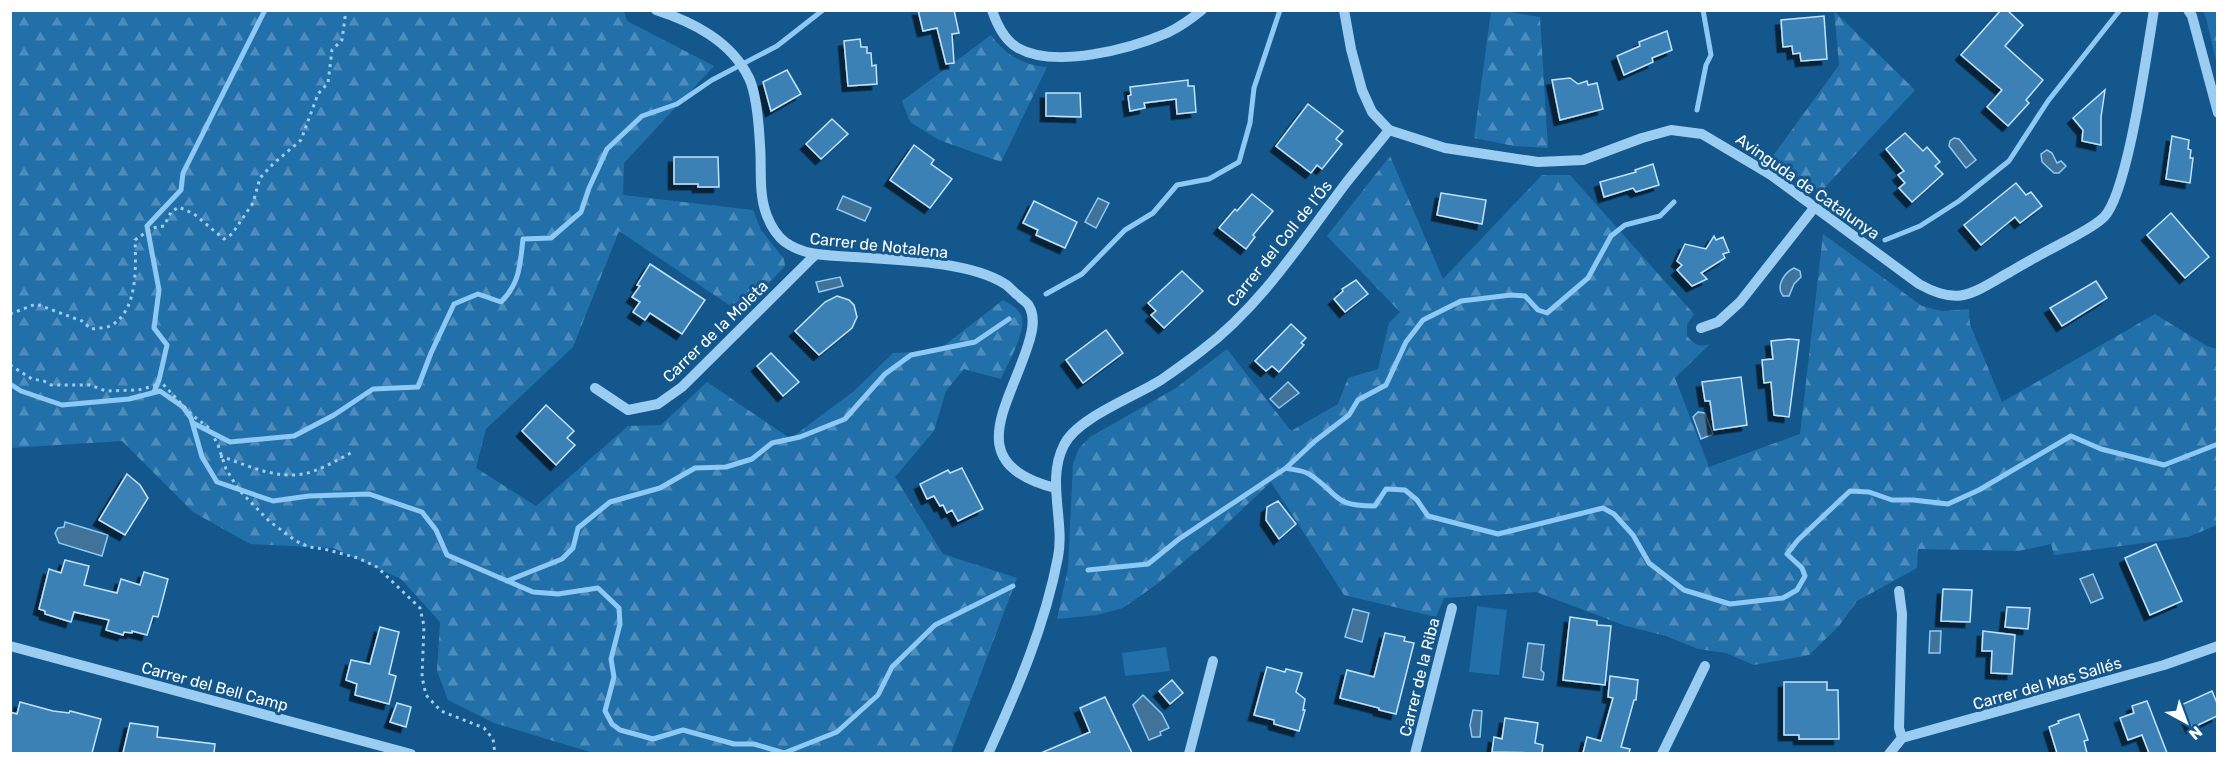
<svg xmlns="http://www.w3.org/2000/svg" width="2228" height="764" font-family="Rubik,sans-serif">
<style>
.forest{fill:url(#forest-firs)}
.pitch{fill:#2270aa}
.water{fill:#40729a;stroke:#8dc9f4;stroke-width:1.5}
.lines{fill:none;stroke-linecap:round;stroke-linejoin:round}
.stream{stroke:#8dc9f4;stroke-width:5}
.building{fill:#3b81b6;stroke:#c2e3fc;stroke-width:1.5;filter:url(#shadow)}
.path{stroke:#9bccf1;stroke-width:3;stroke-dasharray:3 4.5;stroke-linecap:butt}
.minor{stroke:#9bccf1;stroke-width:10}
.labels{text-anchor:middle;stroke-width:6;stroke-linejoin:round;paint-order:stroke}
.street-label{font-size:16px;fill:#fff;stroke:#13578c}
</style>
<defs>
<pattern id="forest-firs" width="22" height="20" patternUnits="userSpaceOnUse" patternTransform="scale(1.5)"><rect width="22" height="20" fill="#2270aa"/><path d="M5 1l3.5 6h-7zM16 11l3.5 6h-7z" fill="#4e8dbb"/></pattern>
<filter id="shadow"><feDropShadow dx="-5.5" dy="5.5" stdDeviation="0" flood-color="#0009"/></filter>
</defs>
<rect width="100%" height="100%" fill="#13578c"/>
<g class="forest">
<path d="M11 10 624 11 627 21 714 66 624 163 623 195 753 210 761 230 784 259 785 266 741 313 619 231 573 347 486 429 476 468 536 506 628 426 661 425 707 382 791 439 797 437 795 435 854 391 893 353 937 351 1003 300C1010 304 1018 308 1021 315 1028 329 1007 365 1001 379L964 369 946 391 934 431 895 477 943 554 1017 578 951 753H593L494 723 448 700 437 671 440 622 401 579 333 548 250 544 193 512 122 441 11 448Z"/>
<polygon points="1491,11 1515,11 1514,13 1540,17 1548,148 1514,146 1474,138"/>
<polygon points="1834,11 1915,90 1817,196 1770,160 1839,65"/>
<polygon points="2203,11 2217,11 2217,65 2206,18"/>
<path d="M991 35C1005 55 1023 65 1047 67L1001 162 939 140 910 122 902 101Z"/>
<path d="M1390 156 1443 279 1542 175H1570L1694 314 1687 325V336C1694 344 1699 348 1710 344L1675 378 1709 467 1800 434 1823 234 1922 306 1942 311 1969 309 1970 324 2002 402 2155 314 2207 346 2217 349V525L2188 537 2054 555 2051 544 2019 551 1918 549 1917 568 1857 601 1839 626 1809 655 1754 665 1726 653 1698 649 1666 636 1626 626 1536 592 1444 598 1436 617 1344 595 1271 482 1212 538 1157 584 1123 608 1097 615 1057 619 1068 568 1073 464 1079 448 1090 437 1176 388 1227 349 1291 431 1338 404 1348 378 1378 369 1389 323 1400 312 1327 236Z"/>
</g>
<g class="pitch">
<polygon points="1477,606 1507,610 1499,675 1469,672"/>
<polygon points="1166,647 1170,671 1125,676 1122,653"/>
</g>
<g class="water">
<polygon points="1954,138 1959,139 1976,160 1966,168 1949,146 1950,141"/>
<polygon points="2047,150 2052,153 2057,163 2061,161 2066,166 2059,173 2054,173 2042,162 2041,154"/>
<polygon points="843,196 871,208 865,221 837,209"/>
<polygon points="1098,198 1109,203 1096,228 1085,222"/>
<path d="M1794 268 1800 271 1801 277 1794 284 1789 296H1783C1775 286 1785 272 1794 268Z"/>
<polygon points="840,277 843,286 819,292 816,282"/>
<polygon points="1288,382 1299,393 1279,408 1270,399"/>
<polygon points="1698,412 1705,413 1713,434 1701,439 1693,417"/>
<polygon points="65,522 108,535 102,556 59,543 55,533 58,528 64,527"/>
<polygon points="2093,574 2103,598 2091,603 2080,579"/>
<polygon points="1353,609 1369,613 1362,642 1345,637"/>
<polygon points="1930,631 1941,631 1940,653 1929,653"/>
<polygon points="1528,643 1544,645 1541,670 1544,673 1543,680 1523,677"/>
<polygon points="1143,695 1162,714 1169,728 1160,732 1161,735 1149,740 1133,705"/>
<polygon points="1473,710 1482,711 1480,737 1472,737 1470,725"/>
</g>
<g class="lines">
<g class="stream">
<polyline points="1697,110 1706,65 1711,55 1703,10"/>
<polyline points="1885,240 1920,226 1959,201 2009,161 2048,101 2120,10"/>
<polyline points="1046,294 1082,274 1125,230 1153,213 1177,185 1209,179 1239,162 1250,123 1254,88 1280,10"/>
<polyline points="10,384 21,391 62,405 129,399 160,391 183,407 191,418 202,457 217,482 273,501 309,496 369,494 422,512 436,530 447,555 533,592 558,594 598,588 619,608 620,624 611,659 614,677 605,711 612,724 620,730 653,739 683,730 734,744 754,744 784,753 837,732 878,695 892,667 935,625 1013,586"/>
<polyline points="154,392 159,380 167,345 154,328 159,290 147,226 181,190 183,173 265,10"/>
<path d="M193 423 230 442 294 436 334 415 373 389 418 387 431 353 454 304 478 294 501 302C520 283 520 265 523 239L551 238 581 212 589 188 607 149 642 116 677 104 712 80 777 46 823 10"/>
<polyline points="1286,468 1315,441 1349,415 1358,400 1386,385 1406,342 1423,320 1461,301 1511,295 1525,296 1538,310 1547,313 1588,278 1611,236 1625,225 1660,216 1674,202"/>
<path d="M1088 570 1148 564 1179 539 1286 468C1293 470 1303 470 1309 474 1340 494 1331 506 1375 506L1386 489 1405 490 1417 500 1428 516 1498 534 1603 508 1614 514 1633 535 1649 563 1684 590 1730 604 1783 598 1797 590 1805 576 1802 568 1787 554 1798 540 1850 491 1869 492 1892 500H1913L1948 504 1979 490 2071 436 2101 449 2164 465 2218 444"/>
<polyline points="507,581 562,559 573,548 578,528 610,502 660,488 695,468 726,467 752,459 772,443 800,437 845,419 885,374 911,355 975,342 1009,319"/>
</g>
</g>
<g class="building">
<polygon points="918,10 954,10 959,33 952,34 954,63 946,64 937,28 923,31"/>
<polygon points="2001,10 2007,10 2023,25 2005,46 2043,80 2026,100 2029,103 2008,126 1987,107 2002,90 1961,55"/>
<polygon points="1824,16 1827,59 1801,61 1800,53 1793,54 1792,46 1783,47 1781,20"/>
<polygon points="1667,31 1672,50 1652,58 1653,62 1624,75 1617,56 1640,46 1639,42"/>
<polygon points="860,39 861,47 867,47 867,53 871,53 872,66 876,65 877,84 848,86 844,41"/>
<polygon points="787,70 801,94 771,111 763,82"/>
<polygon points="1570,78 1578,84 1587,81 1588,85 1597,83 1603,109 1560,120 1552,80"/>
<polygon points="1188,80 1188,86 1194,86 1196,112 1177,114 1176,99 1144,103 1145,108 1130,111 1128,96 1131,95 1130,87"/>
<polygon points="2105,90 2101,117 2101,145 2082,141 2083,130 2073,118"/>
<polygon points="1046,93 1080,93 1081,117 1046,116"/>
<polygon points="1308,104 1343,131 1336,139 1342,144 1322,169 1317,165 1311,173 1276,146"/>
<polygon points="832,119 848,134 821,159 806,144"/>
<polygon points="1905,133 1923,151 1927,147 1940,162 1935,166 1943,174 1912,202 1899,188 1905,183 1898,175 1904,171 1886,149"/>
<polygon points="2172,136 2189,140 2188,149 2191,150 2190,158 2193,158 2190,183 2166,179"/>
<polygon points="914,145 934,160 931,164 952,179 930,208 890,180"/>
<polygon points="674,157 718,157 719,187 698,187 698,184 674,184"/>
<polygon points="1653,164 1659,185 1636,192 1633,188 1604,197 1600,182 1636,172 1635,170"/>
<polygon points="2016,183 2026,195 2031,192 2042,206 2020,223 2015,217 1981,245 1964,225"/>
<polygon points="1441,193 1486,200 1482,224 1437,215"/>
<polygon points="1252,194 1273,211 1253,235 1255,237 1246,249 1219,228 1235,209 1237,211"/>
<polygon points="1034,201 1077,222 1065,248 1036,235 1038,230 1023,223"/>
<polygon points="2171,213 2209,257 2185,278 2147,235"/>
<polygon points="1714,236 1716,240 1723,237 1729,252 1723,254 1725,258 1701,273 1707,279 1692,286 1677,270 1682,265 1677,261 1685,244 1706,249"/>
<polygon points="650,264 705,300 682,334 650,313 645,320 633,312 640,302 632,297 640,286 637,285"/>
<polygon points="1182,271 1203,291 1164,328 1151,315 1156,311 1148,303"/>
<polygon points="1356,280 1368,294 1345,312 1334,299 1343,291 1342,289"/>
<polygon points="2096,281 2107,298 2062,326 2050,308"/>
<polygon points="837,296 849,300 854,305 857,317 852,328 819,355 795,331 825,302"/>
<polygon points="1291,324 1306,338 1301,343 1304,345 1279,372 1272,366 1266,371 1255,361"/>
<polygon points="1106,330 1123,353 1083,383 1066,360"/>
<polygon points="1789,339 1799,340 1789,417 1774,415 1771,382 1764,383 1762,360 1773,359 1771,341"/>
<polygon points="771,353 799,382 783,396 757,366"/>
<polygon points="1741,377 1747,425 1714,430 1710,401 1705,401 1702,382"/>
<polygon points="546,405 574,431 567,438 575,445 556,465 522,431"/>
<polygon points="962,468 983,509 958,521 952,510 947,513 943,505 940,506 934,496 927,499 920,484 948,470 950,473"/>
<polygon points="127,474 140,485 148,498 125,535 99,520"/>
<polygon points="1278,501 1296,524 1279,539 1266,520 1267,507"/>
<polygon points="2156,544 2182,601 2150,615 2125,558"/>
<polygon points="65,560 89,566 84,585 117,593 121,579 140,585 144,572 168,579 158,617 153,616 147,635 132,631 132,633 124,632 123,635 106,630 109,620 74,612 71,622 45,614 45,611 39,609 49,569 61,573"/>
<polygon points="1943,589 1972,590 1970,622 1941,621"/>
<polygon points="2007,607 2030,608 2028,629 2005,627"/>
<polygon points="1570,617 1597,621 1597,625 1611,626 1605,685 1563,680"/>
<polygon points="380,627 399,632 389,674 396,676 389,704 355,695 357,684 346,680 351,660 370,664"/>
<polygon points="1983,631 2015,635 2012,674 1991,673 1992,651 1982,651"/>
<polygon points="1385,633 1405,637 1404,641 1414,643 1396,714 1379,710 1379,708 1340,698 1347,670 1374,677"/>
<polygon points="1267,667 1285,672 1286,669 1302,673 1296,692 1305,699 1303,710 1305,710 1299,731 1274,724 1274,720 1254,715"/>
<polygon points="1610,676 1638,680 1636,700 1634,700 1621,747 1630,749 1629,753 1583,753 1587,737 1601,741 1613,698 1608,697"/>
<polygon points="1172,680 1183,693 1170,704 1159,691"/>
<polygon points="1784,682 1827,682 1827,690 1838,690 1839,739 1799,739 1799,735 1784,735"/>
<polygon points="2212,691 2217,703 2217,716 2192,728 2181,705"/>
<polygon points="1105,697 1132,753 1041,753 1090,732 1080,708"/>
<polygon points="2147,701 2167,753 2149,753 2142,735 2128,740 2120,718 2134,713 2132,706"/>
<polygon points="20,702 53,711 69,713 70,711 101,719 92,753 10,753 10,712 17,714"/>
<polygon points="397,703 411,707 406,727 390,722"/>
<polygon points="2079,714 2088,740 2084,741 2087,753 2057,753 2049,727 2059,723 2058,721"/>
<polygon points="1505,718 1538,723 1535,743 1543,745 1542,753 1492,752 1494,737 1502,739"/>
<polygon points="130,723 158,727 157,737 215,744 214,753 123,753"/>
</g>
<g class="lines">
<g class="path">
<path d="M10 314 36 304 82 321 91 329C97 328 105 328 110 326 138 312 136 267 135 240L152 228 164 226 171 212 179 207 194 214 224 239 232 234 253 203 260 178 273 164 301 140 318 94 328 83 332 50 342 40 346 10"/>
<polyline points="10,365 32,379 44,381 51,385 90,385 106,391 138,390 154,386 159,380 192,415 209,428 218,445 226,469 239,490 269,521 296,541 309,547 324,549 358,558 377,567 420,608 424,626 422,677 426,695 441,711 484,728 493,739 495,754"/>
<path d="M220 456C247 465 274 479 303 474 319 471 337 460 351 453"/>
</g>
<g class="minor">
<path d="M656 10C693 22 731 41 749 78 757 95 759 126 760 145 762 169 758 193 767 216 771 226 777 236 785 242 806 257 830 255 855 257 897 260 969 261 1005 284 1010 287 1014 293 1019 296 1021 299 1027 302 1029 306 1036 318 1032 333 1028 345 1009 406 961 464 1055 488"/>
<path d="M992 10C997 25 1004 40 1018 48 1055 69 1130 49 1167 33 1180 27 1191 19 1202 10"/>
<path d="M1344 10 1351 49 1362 90 1372 112 1389 130 1445 148 1538 162 1583 160 1642 138 1671 130 1702 134 1771 175 1919 284C1960 307 1972 293 2010 272 2028 261 2047 251 2066 241 2078 234 2094 227 2104 217 2128 193 2147 50 2154 10"/>
<polyline points="2188,10 2192,16 2218,113"/>
<polyline points="1701,328 1718,322 1740,302 1814,208"/>
<polyline points="595,388 628,410 658,404 682,387 816,254"/>
<polyline points="1899,591 1902,614 1899,728 1902,738"/>
<polyline points="10,646 411,754"/>
<path d="M988 754C1017 690 1045 626 1058 557 1065 521 1046 480 1064 445 1077 418 1134 397 1161 380 1174 371 1188 361 1201 351 1261 306 1302 241 1346 183 1360 165 1375 148 1389 130"/>
<polyline points="1189,754 1213,661"/>
<polyline points="1415,754 1452,608"/>
<polyline points="1662,754 1705,666"/>
<polyline points="1889,754 1902,738 2164,665 2218,646"/>
</g>
</g>
<g class="labels">
<g class="street-label">
<text transform="translate(1808 186) rotate(35)" y="6">Avinguda de Catalunya</text>
<text transform="translate(1279 243) rotate(-51)" y="6">Carrer del Coll de l'Ós</text>
<text transform="translate(879 245) rotate(6)" y="6">Carrer de Notalena</text>
<text transform="translate(715 331) rotate(-44)" y="6">Carrer de la Moleta</text>
<text transform="translate(1419 677) rotate(-76)" y="6">Carrer de la Riba</text>
<text transform="translate(2047 683) rotate(-16)" y="6">Carrer del Mas Sallés</text>
<text transform="translate(215 686) rotate(15)" y="6">Carrer del Bell Camp</text>
</g>
</g>
<rect width="2228" height="764" fill="none" stroke="#ffffff" stroke-width="24"/>
<g transform="translate(2186 722) rotate(139)" stroke="#13578c" stroke-width="4.5" paint-order="stroke">
<path d="M0-4.5L10 22L0 15L-10 22Z" fill="#ffffff"/>
<text y="-9" font-size="16" font-weight="bold" text-anchor="middle" fill="#ffffff">N</text>
</g>
</svg>
